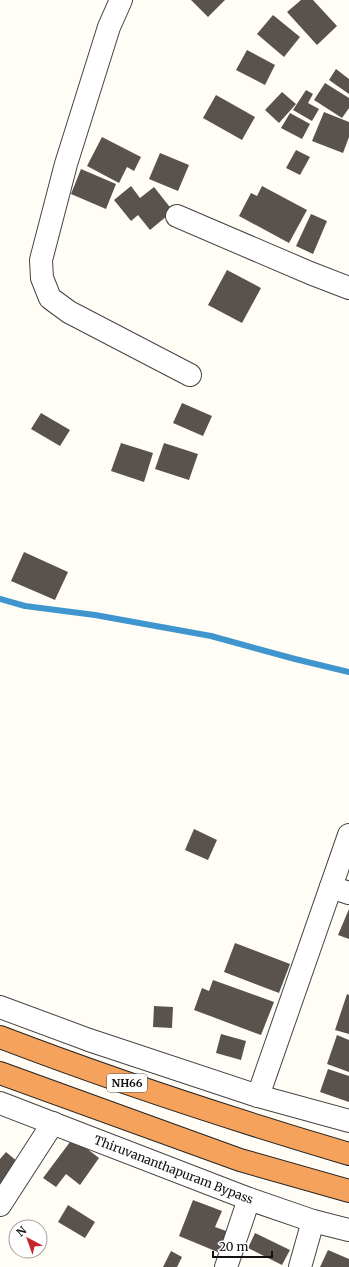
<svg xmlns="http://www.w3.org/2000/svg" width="349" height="1267" font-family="Merriweather,serif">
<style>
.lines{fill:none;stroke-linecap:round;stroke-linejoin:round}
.stream{stroke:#3f96cf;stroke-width:6}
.building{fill:#5a524d}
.minor-casing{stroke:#444;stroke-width:24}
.highway-casing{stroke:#222;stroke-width:24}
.minor{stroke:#fff;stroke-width:22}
.highway{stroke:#f5a25d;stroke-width:22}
.labels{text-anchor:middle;stroke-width:4;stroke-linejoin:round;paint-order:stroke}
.shield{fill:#fff;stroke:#585858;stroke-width:1}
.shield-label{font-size:11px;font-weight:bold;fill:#111}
.street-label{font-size:12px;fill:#111;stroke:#fff}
</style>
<rect width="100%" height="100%" fill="#fffdf5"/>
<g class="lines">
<polyline class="stream" points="0,599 25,606 95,615 211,636 295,659 349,672"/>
</g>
<g class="building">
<polygon points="191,0 225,0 208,17"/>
<polygon points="301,0 313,0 337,26 317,45 287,12"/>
<polygon points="273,15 300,37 284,57 257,34"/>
<polygon points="247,50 275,65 265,85 236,70"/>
<polygon points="336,69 349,79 349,94 329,80"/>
<polygon points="325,83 349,98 349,108 342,118 314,100"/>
<polygon points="306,90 313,94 308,103 319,109 312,121 293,110"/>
<polygon points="282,92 296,104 279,123 265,110"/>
<polygon points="216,95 255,117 242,140 203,118"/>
<polygon points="324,112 349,122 349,137 343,153 312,141"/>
<polygon points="290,113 310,124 302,139 281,128"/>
<polygon points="102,137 141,157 134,171 127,167 119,183 87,166"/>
<polygon points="296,150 310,157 300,175 286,168"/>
<polygon points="160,153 189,165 178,191 149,179"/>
<polygon points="81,169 116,184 106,209 71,194"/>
<polygon points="131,186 140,198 154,187 173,211 150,230 138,215 131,221 114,200"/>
<polygon points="262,186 307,210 289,243 239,216 251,193 257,196"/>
<polygon points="311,214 327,221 313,254 296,246"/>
<polygon points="227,270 261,288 242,323 208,305"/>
<polygon points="182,403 212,416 203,436 173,423"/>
<polygon points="41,413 70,430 60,446 31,429"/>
<polygon points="121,443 153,453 144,482 111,471"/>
<polygon points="164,443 198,454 189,480 155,469"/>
<polygon points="24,552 68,572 55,600 11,581"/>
<polygon points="194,829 217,840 208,860 185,850"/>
<polygon points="349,909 349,939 338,935"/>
<polygon points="235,943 290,964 279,993 224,972"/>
<polygon points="213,980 274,1002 261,1035 194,1010 202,988 209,991"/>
<polygon points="347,994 349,995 349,1034 335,1030"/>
<polygon points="154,1006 173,1007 172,1028 153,1027"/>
<polygon points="221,1034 246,1041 241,1060 216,1053"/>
<polygon points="337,1035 349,1040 349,1072 327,1064"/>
<polygon points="328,1069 349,1076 349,1102 320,1092"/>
<polygon points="73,1138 99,1158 80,1185 66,1174 56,1187 43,1178"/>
<polygon points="6,1152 24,1167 0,1185 0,1159"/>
<polygon points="193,1200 222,1211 215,1227 229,1232 220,1253 179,1236"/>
<polygon points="68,1205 95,1222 85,1238 58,1222"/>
<polygon points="255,1233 290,1250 282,1265 248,1248"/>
<polygon points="328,1250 349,1259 349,1267 320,1267"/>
<polygon points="171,1251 182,1257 177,1267 163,1267"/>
</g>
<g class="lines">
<g class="minor-casing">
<g id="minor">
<polyline points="121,0 109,27 66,164 41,260 42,278 50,298 69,312 190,375"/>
<polyline points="177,216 310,273 349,288"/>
<polyline points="331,887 349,893"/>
<polyline points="0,1007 89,1040 258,1096 349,1121"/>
<polyline points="258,1096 349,835"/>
<path id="s1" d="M0 1103 249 1199 313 1221 349 1230"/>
<polyline points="0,1205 53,1123"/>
<polyline points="226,1267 249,1199"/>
<polyline points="300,1267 313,1221"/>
</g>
</g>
<g class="highway-casing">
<g id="highway">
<path d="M0 1037C115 1081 231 1119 349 1154"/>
<polyline points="0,1073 240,1160 349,1191"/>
</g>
</g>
<use href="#minor" class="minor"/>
<use href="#highway" class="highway"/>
</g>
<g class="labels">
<rect class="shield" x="107" y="1074" width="40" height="18" rx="3"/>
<g class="shield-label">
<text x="127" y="1087">NH66</text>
</g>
<g class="street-label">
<text dy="4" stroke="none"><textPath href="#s1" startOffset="186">Thiruvananthapuram Bypass</textPath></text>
</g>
</g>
<g transform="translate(28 1239) rotate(319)"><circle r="19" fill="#ffffff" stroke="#a0a0a0"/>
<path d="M0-3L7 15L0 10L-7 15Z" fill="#c4262e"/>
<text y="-6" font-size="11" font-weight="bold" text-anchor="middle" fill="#111111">N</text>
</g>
<path d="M213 1251v6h59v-6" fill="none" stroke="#111111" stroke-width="2"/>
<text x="219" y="1251" font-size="12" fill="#111111" stroke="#ffffff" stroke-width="3" paint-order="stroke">20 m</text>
</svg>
